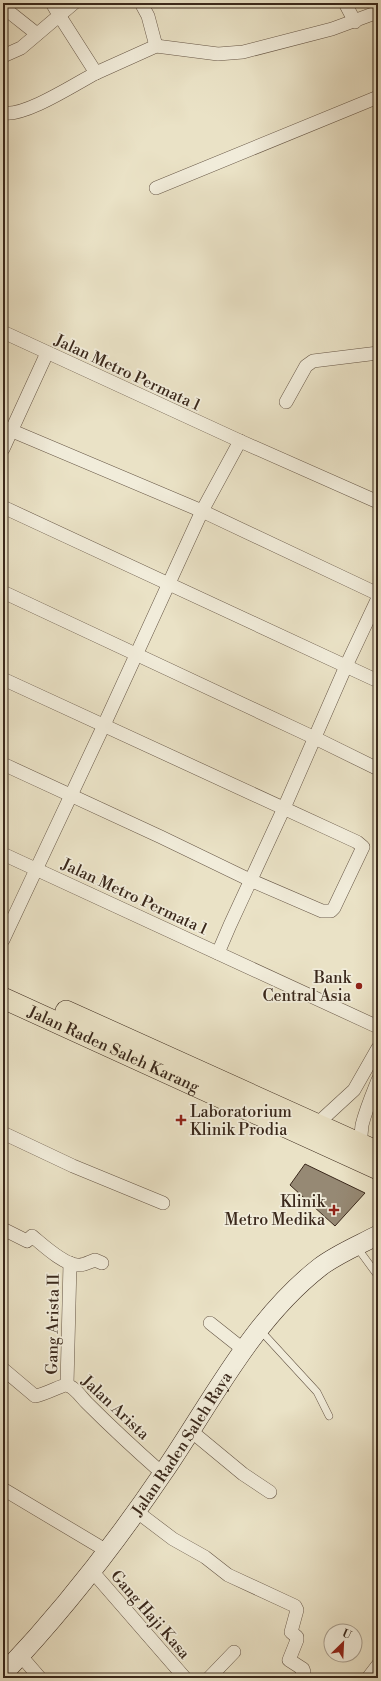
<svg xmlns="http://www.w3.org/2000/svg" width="381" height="1681" font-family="'Libre Bodoni',serif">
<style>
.building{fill:#968974;stroke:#3a281b}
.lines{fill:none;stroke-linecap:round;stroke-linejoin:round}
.lane-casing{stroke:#665646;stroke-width:8}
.street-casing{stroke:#665646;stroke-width:14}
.secondary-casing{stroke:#3a281b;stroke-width:20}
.primary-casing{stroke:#3a281b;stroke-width:22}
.lane{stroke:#f1ecda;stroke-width:7}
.street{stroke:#f1ecda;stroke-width:13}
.secondary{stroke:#f1ecda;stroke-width:19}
.primary{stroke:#eae2c6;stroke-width:21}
.poi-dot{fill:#8f2418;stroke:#f1ecda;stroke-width:1.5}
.labels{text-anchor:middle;stroke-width:3.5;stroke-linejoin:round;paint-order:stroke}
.street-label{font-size:16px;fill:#3a281b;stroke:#f1ecda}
.poi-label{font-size:16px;fill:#3a281b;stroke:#f1ecda;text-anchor:end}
</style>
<rect width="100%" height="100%" fill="#eae2c6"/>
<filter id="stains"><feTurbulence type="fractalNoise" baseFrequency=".005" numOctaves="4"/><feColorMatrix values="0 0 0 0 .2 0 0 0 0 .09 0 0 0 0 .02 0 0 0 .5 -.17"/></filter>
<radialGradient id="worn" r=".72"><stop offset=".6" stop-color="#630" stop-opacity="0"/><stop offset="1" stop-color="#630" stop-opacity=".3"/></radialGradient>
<polygon class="building" points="305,1164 365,1193 335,1226 290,1185"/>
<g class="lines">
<g class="lane-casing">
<g id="lane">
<polyline points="356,1246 378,1276"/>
<polyline points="260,1330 317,1392 329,1416"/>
</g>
</g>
<g class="street-casing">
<g id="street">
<polyline points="141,3 148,16 156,46"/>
<polyline points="345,3 355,22"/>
<polyline points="3,7 37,34"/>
<polyline points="3,56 21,48 74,3"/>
<polyline points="96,73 156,46 218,54 243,52 332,29 378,12"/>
<path d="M3 113C25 117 75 84 96 73L59 15 52 3"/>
<polyline points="156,188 378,97"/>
<polyline points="3,332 240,441 378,502"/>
<polyline points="286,402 306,366 313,361 378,353"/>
<polyline points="3,427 202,511 378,594"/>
<polyline points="3,449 47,353"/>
<polyline points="3,507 378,681"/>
<polyline points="3,592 315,738 378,769"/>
<polyline points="3,679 357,842 363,847 334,908 331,911 322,911 250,880 161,837 3,764"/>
<polyline points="3,854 378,1027"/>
<polyline points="3,940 104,725 202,511 240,441"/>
<polyline points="218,953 230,925 284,808 346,666 378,598"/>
<polyline points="315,1129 317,1124 354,1090 378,1048"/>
<polyline points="3,1133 73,1166 163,1203"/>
<path d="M358 1150C361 1142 361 1134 362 1125 366 1109 372 1095 378 1080"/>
<path d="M3 1229 27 1241 32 1236C43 1245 63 1264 77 1265 83 1266 89 1262 95 1260L102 1263"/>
<polyline points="210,1323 244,1350"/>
<path d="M3 1369 35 1396C44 1395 62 1385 66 1385 74 1386 81 1397 87 1403 111 1427 137 1451 163 1474"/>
<polyline points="67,1385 70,1263"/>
<polyline points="191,1431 243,1474 270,1492"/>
<polyline points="3,1489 107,1551"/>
<polyline points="136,1511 173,1539 205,1557 228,1575 295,1606 297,1610 291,1632 297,1637 297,1640 289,1660 303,1669 304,1672 300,1678"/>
<polyline points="92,1571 185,1678"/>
<polyline points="21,1656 40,1678"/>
<polyline points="209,1678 234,1652"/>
<polyline points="368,1678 378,1665"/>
</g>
</g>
<g class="secondary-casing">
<g id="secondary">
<path id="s1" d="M3 1674C62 1612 115 1544 163 1473 211 1403 251 1321 320 1267 337 1254 359 1245 378 1235"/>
</g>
</g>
<g class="primary-casing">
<g id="primary">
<path id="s2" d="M3 998 378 1169"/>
<polyline points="66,1011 378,1152"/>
</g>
</g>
<use href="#lane" class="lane"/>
<use href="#street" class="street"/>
<use href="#secondary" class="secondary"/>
<use href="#primary" class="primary"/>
</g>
<g class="poi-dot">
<circle cx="359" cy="986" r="4"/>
<path d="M179 1114h4v4h4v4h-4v4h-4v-4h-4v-4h4z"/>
<path d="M332 1204h4v4h4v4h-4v4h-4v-4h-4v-4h4z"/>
</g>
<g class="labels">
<g class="street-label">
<text transform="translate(128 372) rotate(25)" y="6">Jalan Metro Permata 1</text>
<text transform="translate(135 896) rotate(25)" y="6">Jalan Metro Permata 1</text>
<text dy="6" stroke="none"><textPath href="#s2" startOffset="122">Jalan Raden Saleh Karang</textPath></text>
<text transform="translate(52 1324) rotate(-89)" y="6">Gang Arista II</text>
<text transform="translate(116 1407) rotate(43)" y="6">Jalan Arista</text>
<text dy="6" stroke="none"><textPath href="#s1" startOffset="292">Jalan Raden Saleh Raya</textPath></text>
<text transform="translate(151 1614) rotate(49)" y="6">Gang Haji Kasa</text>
</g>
<g class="poi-label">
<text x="351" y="983">Bank<tspan x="351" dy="18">Central Asia</tspan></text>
<text x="190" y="1117" text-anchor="start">Laboratorium<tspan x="190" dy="18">Klinik Prodia</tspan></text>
<text x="325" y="1207">Klinik<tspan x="325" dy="18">Metro Medika</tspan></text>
</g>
</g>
<rect width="381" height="1681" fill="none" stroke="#eae2c6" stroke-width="16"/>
<rect x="4" y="4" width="373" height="1673" fill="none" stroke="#3a281b" stroke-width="2"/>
<rect x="8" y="8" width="365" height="1665" fill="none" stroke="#3a281b"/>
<g transform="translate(343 1643) rotate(24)"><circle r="19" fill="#f1ecda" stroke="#a89e8e"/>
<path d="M0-3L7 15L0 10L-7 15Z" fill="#8f2418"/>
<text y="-6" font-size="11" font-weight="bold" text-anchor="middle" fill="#3a281b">U</text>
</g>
<rect width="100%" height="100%" filter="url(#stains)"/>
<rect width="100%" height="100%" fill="url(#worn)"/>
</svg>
